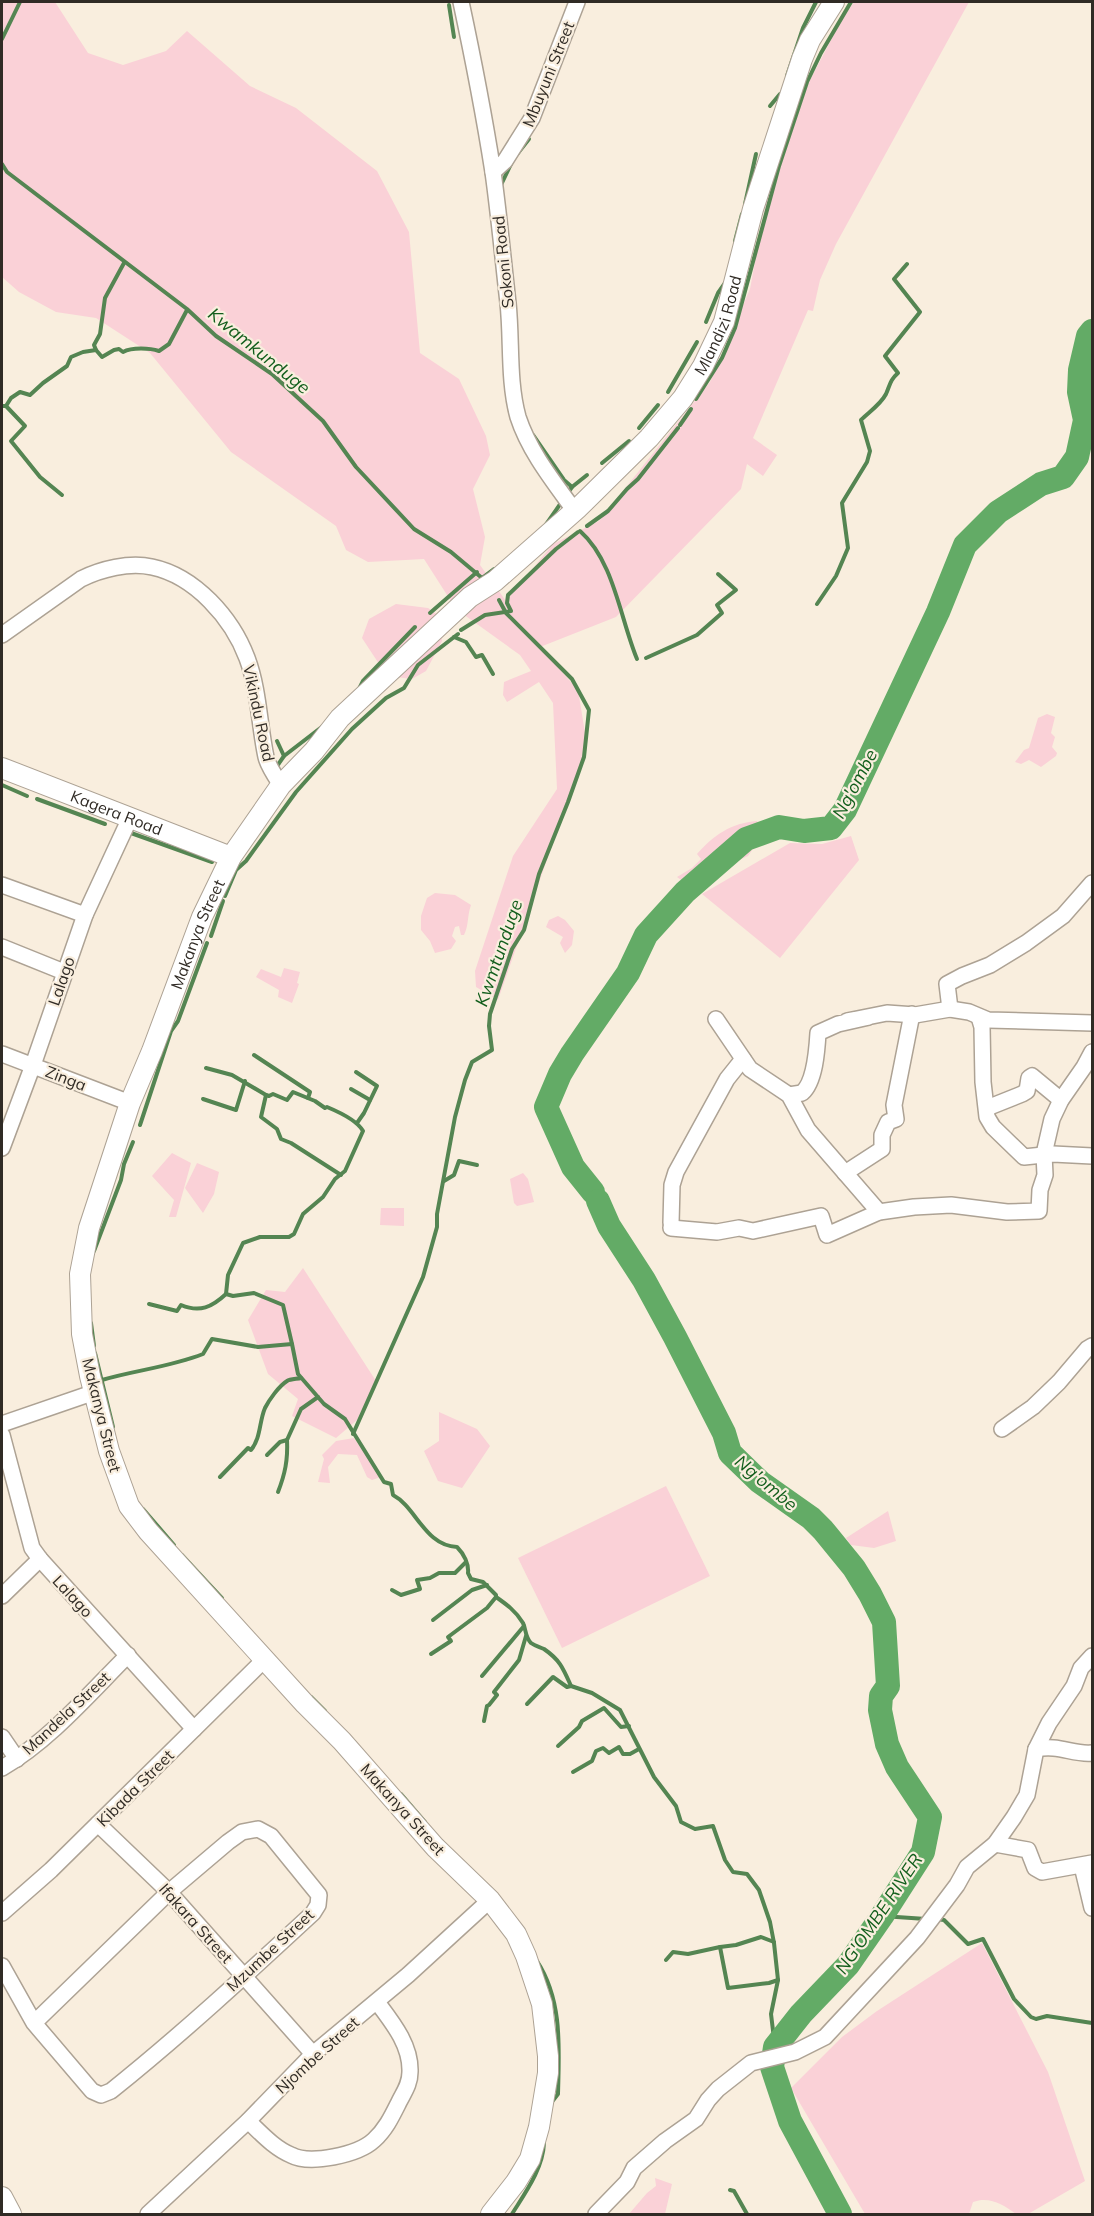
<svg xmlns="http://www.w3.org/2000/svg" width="1094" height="2216" font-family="Mulish,sans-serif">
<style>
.green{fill:#fad1d7}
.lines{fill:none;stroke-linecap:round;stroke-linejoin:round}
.stream{stroke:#548552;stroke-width:4}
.river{stroke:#63ab66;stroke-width:24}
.minor-casing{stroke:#ada294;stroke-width:18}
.tertiary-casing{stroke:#ada294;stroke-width:22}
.minor{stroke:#fff;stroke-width:15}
.tertiary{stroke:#fff;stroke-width:20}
.labels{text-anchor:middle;stroke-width:4.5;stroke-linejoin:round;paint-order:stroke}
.street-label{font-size:16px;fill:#302b25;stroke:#f9eede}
.water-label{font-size:18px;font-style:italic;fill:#125e1c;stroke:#f9eede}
</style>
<rect width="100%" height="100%" fill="#f9eede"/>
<g class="green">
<polygon points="2,2 55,2 88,53 123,65 166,51 187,31 250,86 296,108 377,171 409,232 420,353 459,379 486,436 490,455 473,489 485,537 480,565 506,601 553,544 599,521 710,382 750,289 766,202 808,84 841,21 854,2 969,2 836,244 820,280 813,311 808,310 753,438 777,455 763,476 747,464 741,489 616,617 540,647 578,690 587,745 498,1000 476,987 475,971 513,856 557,789 553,703 539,682 507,702 503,695 504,682 531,671 520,655 456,609 424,559 368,562 346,550 336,526 231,452 150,353 96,318 56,312 19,292 2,277"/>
<polygon points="396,604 428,608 438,615 442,641 426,671 412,679 387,676 362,638 369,619"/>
<polygon points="1047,714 1055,717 1051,733 1055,737 1052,747 1057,753 1056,756 1041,767 1029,760 1021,764 1015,762 1024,750 1029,748 1038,718"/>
<path d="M757 821 764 833 748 856 730 864 727 858 695 890 677 877 692 868 701 859 697 854C714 835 731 823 757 821Z"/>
<polygon points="851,836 859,860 780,958 702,894 790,843 822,844"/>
<path d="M435 893 455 895 471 905C467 916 469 925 464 935H461L459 926 455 927 452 936 456 941 451 949 435 953 430 941 421 930V916L427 898Z"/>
<polygon points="558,916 565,920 574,931 572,945 565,953 560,943 563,937 546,927 549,920"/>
<polygon points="284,968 300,972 297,983 299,984 292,1003 278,997 279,990 256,977 261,969 281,977"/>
<polygon points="172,1153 191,1163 176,1217 169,1217 174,1200 152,1176"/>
<polygon points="197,1163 219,1172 214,1194 203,1213 185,1188"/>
<polygon points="523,1173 528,1179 534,1202 517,1206 514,1203 510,1179"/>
<polygon points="381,1208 404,1208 404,1226 380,1225"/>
<polygon points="303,1268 376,1381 357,1420 336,1438 292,1416 298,1399 268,1374 248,1320 266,1290 285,1292"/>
<polygon points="439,1412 477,1429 490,1446 462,1488 438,1481 424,1451 439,1441"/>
<polygon points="354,1438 381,1477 372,1480 367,1477 357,1455 338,1454 328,1467 330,1483 318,1482 324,1459 322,1455 336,1441"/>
<polygon points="666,1486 710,1576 562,1648 518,1558"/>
<polygon points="888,1511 896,1541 874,1548 851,1545 846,1538"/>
<path d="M982 1943 1048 2072 1085 2181 1028 2214H1016C1003 2204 989 2196 973 2202L969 2214H865L791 2088 842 2037 877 2011Z"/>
<polygon points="655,2178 672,2184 665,2214 629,2214 647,2193 656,2186"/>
</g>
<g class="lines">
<g class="stream">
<polyline points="449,5 454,37"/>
<polyline points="2,39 20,2"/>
<polyline points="787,76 803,28 816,2"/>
<polyline points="770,106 780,94"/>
<polyline points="518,153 529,139"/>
<polyline points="2,164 7,172 187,309 216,336 272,374 323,421 356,467 414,529 451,552 482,578 494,569"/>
<polyline points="500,187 511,164"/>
<polyline points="745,204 756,154"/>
<polyline points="735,241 742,214"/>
<polyline points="706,322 718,293 725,283"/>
<path d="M96 350 102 357 114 350 119 349 123 352C132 347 150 348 159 351L169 344 187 310"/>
<polyline points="668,392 697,342"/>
<polyline points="696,399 722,358 735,328 779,166 807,82 821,53 851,2"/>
<polyline points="2,406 6,406 11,398 20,392 30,395 43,383 67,366 71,357 83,352 96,350 94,345 100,334 105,298 124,263"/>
<polyline points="6,406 25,426 11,441 40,477 62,495"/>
<polyline points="680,425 691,409"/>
<polyline points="639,428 658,405"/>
<polyline points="533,435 564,480 572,487"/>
<polyline points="602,463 629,441"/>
<polyline points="567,494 572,487 587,475"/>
<polyline points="545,526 563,500"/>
<polyline points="587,526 608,511 627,489 638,479 678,428"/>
<path d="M580 531C614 561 620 618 637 659"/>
<path d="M817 604 836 576 848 548 842 503 867 462 870 451 861 420C869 412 881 404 886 394 890 385 890 380 898 373L885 356 920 312 894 279 907 264"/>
<polyline points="430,613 477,572"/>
<polyline points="461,630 485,615 511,611 507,603 508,595 556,549 578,532"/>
<polyline points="454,637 466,642 476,657 482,655 493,674"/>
<polyline points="646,658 697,635 722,613 717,605 736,590 718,574"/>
<polyline points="359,689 363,681 415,627"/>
<polyline points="277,741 284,756"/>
<polyline points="275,769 284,756 323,726"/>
<polyline points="2,785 27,796"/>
<polyline points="37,799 105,824"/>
<polyline points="131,833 212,862"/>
<polyline points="225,896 236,870 246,861 296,792 352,729 386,698 404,688 418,665 458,634"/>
<polyline points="211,936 223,901"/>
<polyline points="254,1055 310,1092 308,1098"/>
<polyline points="206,1068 232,1075 266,1095 261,1117 277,1129 281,1139 291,1143 341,1175"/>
<polyline points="356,1072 377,1086 364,1113 357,1123"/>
<polyline points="351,1089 370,1100"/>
<path d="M266 1095 269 1096 273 1094 287 1100 293 1092 315 1101 325 1108 327 1107C339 1112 357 1120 363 1131L345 1171 335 1179 323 1197 303 1214 294 1234 289 1237H260L243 1243 228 1275 226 1294 233 1296 254 1293 283 1305 292 1344"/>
<polyline points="203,1099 236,1110 245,1081"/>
<polyline points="140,1125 171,1031 178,1021 207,943"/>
<polyline points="444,1181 454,1175 459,1161 477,1165"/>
<polyline points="94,1251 121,1180 124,1164 133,1142"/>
<path d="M149 1304 177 1311 181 1305C200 1313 212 1307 226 1294"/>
<polyline points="91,1323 94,1346"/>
<polyline points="95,1353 113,1427"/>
<path d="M102 1380C136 1370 170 1367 203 1354L212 1339 258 1347 292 1344 298 1374 324 1404 345 1419 384 1482 391 1484 393 1495C416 1507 425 1546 457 1547 464 1554 469 1564 468 1573L471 1579 483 1582 496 1595V1597C506 1604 516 1611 523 1623 526 1629 525 1637 531 1643 535 1646 540 1647 544 1649 560 1660 563 1668 571 1686L592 1693 620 1710 654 1777 676 1806 681 1822 695 1829 713 1826 725 1860 733 1872 747 1874 759 1890 770 1922 774 1943 778 1980 771 2014 775 2047"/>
<polyline points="353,1434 423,1277 437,1227 437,1214 455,1117 465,1080 472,1062 492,1050 489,1026 490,1014 512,949 524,930 539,874 568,802 584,757 589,710 572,679 506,613 499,600"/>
<polyline points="267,1455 280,1442 287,1440 301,1409 318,1397"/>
<path d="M220 1477 248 1448 251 1450C261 1438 259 1422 265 1408 269 1400 279 1386 287 1381 290 1379 297 1379 301 1378"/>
<path d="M278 1492C285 1474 288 1460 287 1440"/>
<polyline points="143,1509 174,1545"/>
<polyline points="182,1555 222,1598"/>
<polyline points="392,1590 401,1595 420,1589 417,1580 430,1578 439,1573 455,1573 466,1562"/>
<polyline points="433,1620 472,1590 487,1585"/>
<polyline points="431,1654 451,1641 448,1637 487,1608 496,1597"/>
<polyline points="482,1676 524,1626"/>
<polyline points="311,1697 325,1711"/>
<polyline points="527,1704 553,1677 567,1687 571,1686"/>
<polyline points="484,1721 487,1706 489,1705 497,1695 494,1692 519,1660 526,1636"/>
<polyline points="558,1746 579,1727 582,1721 604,1708 621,1727 629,1726"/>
<polyline points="573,1772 592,1761 596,1751 603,1748 609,1753 619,1747 623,1754 630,1754 639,1749"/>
<polyline points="401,1794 425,1822"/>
<polyline points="882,1916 926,1919"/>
<polyline points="937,1919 944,1920 968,1944 983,1939 1014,1999 1031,2017 1036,2019 1047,2016 1092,2023"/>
<polyline points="720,1947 736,1945 761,1937 774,1942"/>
<polyline points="666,1960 673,1952 688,1954 720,1947 728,1988 769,1983 778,1980"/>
<path d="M537 1961C563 2001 559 2049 558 2094L551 2103"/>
<polyline points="730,2190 734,2191 747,2214"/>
<path d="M512 2214C525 2193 543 2169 544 2143"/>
</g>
<g class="river">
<polyline points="593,1192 573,1167 546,1107 560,1074 572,1054 628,973 646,935 685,892 746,839 779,827 804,831 831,828 845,810 938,612 965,545 998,512 1041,484 1063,477 1077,457 1085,420 1079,392 1080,370 1088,336 1092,331"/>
<polyline points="598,1201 609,1226 644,1280 675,1337 724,1433 730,1453 760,1482 811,1518 823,1530 854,1568 870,1594 884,1622 888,1686 881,1696 880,1710 887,1744 897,1767 930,1817 923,1852 882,1916 848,1965 801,2014 775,2047 772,2067 790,2121 840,2214"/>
</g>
<g class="minor-casing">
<g id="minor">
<path d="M461 2C473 58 484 115 493 172 499 215 503 259 508 303 512 340 508 381 518 417 529 451 553 481 574 510"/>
<polyline points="493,172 505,161 532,118 577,2"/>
<path d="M2 635 81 579C101 569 129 562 152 567 195 576 232 618 247 658 259 690 259 724 266 757 268 766 275 776 281 785"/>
<polyline points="2,885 85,915"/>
<polyline points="2,947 64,972"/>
<polyline points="950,1009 947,984 962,976 990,965 1026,943 1063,916 1092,883"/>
<polyline points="979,1017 982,1027 983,1082 987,1117 993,1127 1024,1157 1053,1154 1092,1156"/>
<polyline points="716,1019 750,1069 789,1095 808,1130 879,1212"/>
<polyline points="2,1054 130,1103"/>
<path d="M789 1095 802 1093C815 1082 817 1050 818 1033L838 1024 869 1017 847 1021 887 1013 915 1015 950 1009 969 1012 988 1020 1092 1023"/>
<polyline points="987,1108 1022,1094 1027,1091 1029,1078 1032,1076 1061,1100"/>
<polyline points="2,1148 33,1065 85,915 130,818"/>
<polyline points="845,1173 882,1149 882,1135 888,1122 896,1119 894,1105 912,1014"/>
<polyline points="671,1223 672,1185 676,1172 727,1079 743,1059"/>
<polyline points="671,1228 717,1232 739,1228 753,1231 821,1216 827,1235 879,1212 914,1207 951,1205 1007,1212 1039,1211 1040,1190 1045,1175 1044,1154 1052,1119 1061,1100 1084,1067 1092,1052"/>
<polyline points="2,1424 95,1392"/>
<polyline points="1002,1429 1033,1407 1059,1382 1087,1349 1092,1346"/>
<polyline points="2,1435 32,1548 40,1559 194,1729"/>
<polyline points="2,1596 40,1559"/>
<polyline points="2,1737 17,1759"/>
<path d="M1036 1749C1059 1744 1073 1755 1092 1753"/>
<path d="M2 1768C50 1740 89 1694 128 1655"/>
<polyline points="98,1824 169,1892 313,2054"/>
<polyline points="995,1844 1028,1850 1035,1868 1042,1872 1092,1863"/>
<polyline points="1082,1866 1092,1908"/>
<polyline points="2,1913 51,1870 265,1659"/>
<path d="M2 1966 34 2023 92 2091 101 2095 111 2091C181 2035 247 1974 313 1913L318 1905 319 1895 271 1836 258 1829 242 1832 228 1842 169 1892 34 2023"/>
<path d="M248 2121C261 2133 274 2148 291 2155 310 2165 358 2155 374 2140 386 2129 392 2116 399 2102 404 2092 410 2084 410 2072 411 2045 392 2022 377 2002"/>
<polyline points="148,2214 248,2121 313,2054 408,1975 490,1900"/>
<polyline points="596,2214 627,2182 634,2168 665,2141 696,2119 708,2100 718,2089 751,2063 795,2052 825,2037 917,1938 957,1885 967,1867 995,1844 1014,1817 1027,1795 1036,1749 1049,1723 1074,1686 1081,1668 1092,1656"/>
</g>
</g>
<g class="tertiary-casing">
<g id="tertiary">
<path id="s1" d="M2 768 231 857"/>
<polyline points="2,2197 11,2214"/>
<path id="s2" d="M491 2214 516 2182 530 2159 539 2127 548 2073V2056L542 2004 526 1956 516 1934 490 1900 435 1847 342 1741 305 1704 148 1531 129 1506 109 1451 90 1376 82 1334 80 1274 89 1228 130 1103 152 1051 202 917 231 857 281 785 314 751 340 718 470 597 495 581 578 508 649 438 683 398 703 366 724 322 753 209 802 59 810 40 834 2"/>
</g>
</g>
<use href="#minor" class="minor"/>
<use href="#tertiary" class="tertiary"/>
</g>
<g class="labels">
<g class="street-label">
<text transform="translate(548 74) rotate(-68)" y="6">Mbuyuni Street</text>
<text transform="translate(503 262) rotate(-96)" y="6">Sokoni Road</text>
<text dy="6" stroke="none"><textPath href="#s2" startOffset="2289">Mlandizi Road</textPath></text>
<text transform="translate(259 713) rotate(78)" y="6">Vikindu Road</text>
<text dy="6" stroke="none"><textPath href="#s1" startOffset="123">Kagera Road</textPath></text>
<text dy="6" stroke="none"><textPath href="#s2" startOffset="1476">Makanya Street</textPath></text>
<text transform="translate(61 981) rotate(-71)" y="6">Lalago</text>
<text transform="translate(66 1078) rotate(21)" y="6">Zinga</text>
<text transform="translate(102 1415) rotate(76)" y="6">Makanya Street</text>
<text transform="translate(73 1596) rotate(47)" y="6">Lalago</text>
<text transform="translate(66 1713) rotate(-43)" y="6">Mandela Street</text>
<text transform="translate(135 1788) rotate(-45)" y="6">Kibada Street</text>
<text transform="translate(403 1809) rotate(48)" y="6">Makanya Street</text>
<text transform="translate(196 1923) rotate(48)" y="6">Ifakara Street</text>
<text transform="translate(270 1950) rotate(-43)" y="6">Mzumbe Street</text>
<text transform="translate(317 2055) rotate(-42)" y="6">Njombe Street</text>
</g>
<g class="water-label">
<text transform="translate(259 351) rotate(39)" y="6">Kwamkunduge</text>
<text transform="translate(855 784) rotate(-62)" y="6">Ng'ombe</text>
<text transform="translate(499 953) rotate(-71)" y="6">Kwmtunduge</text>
<text transform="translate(766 1483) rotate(40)" y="6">Ng'ombe</text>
<text transform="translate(879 1914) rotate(-56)" y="6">NG'OMBE RIVER</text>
</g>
</g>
<rect width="1094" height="2216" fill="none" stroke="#302b25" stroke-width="6"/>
</svg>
